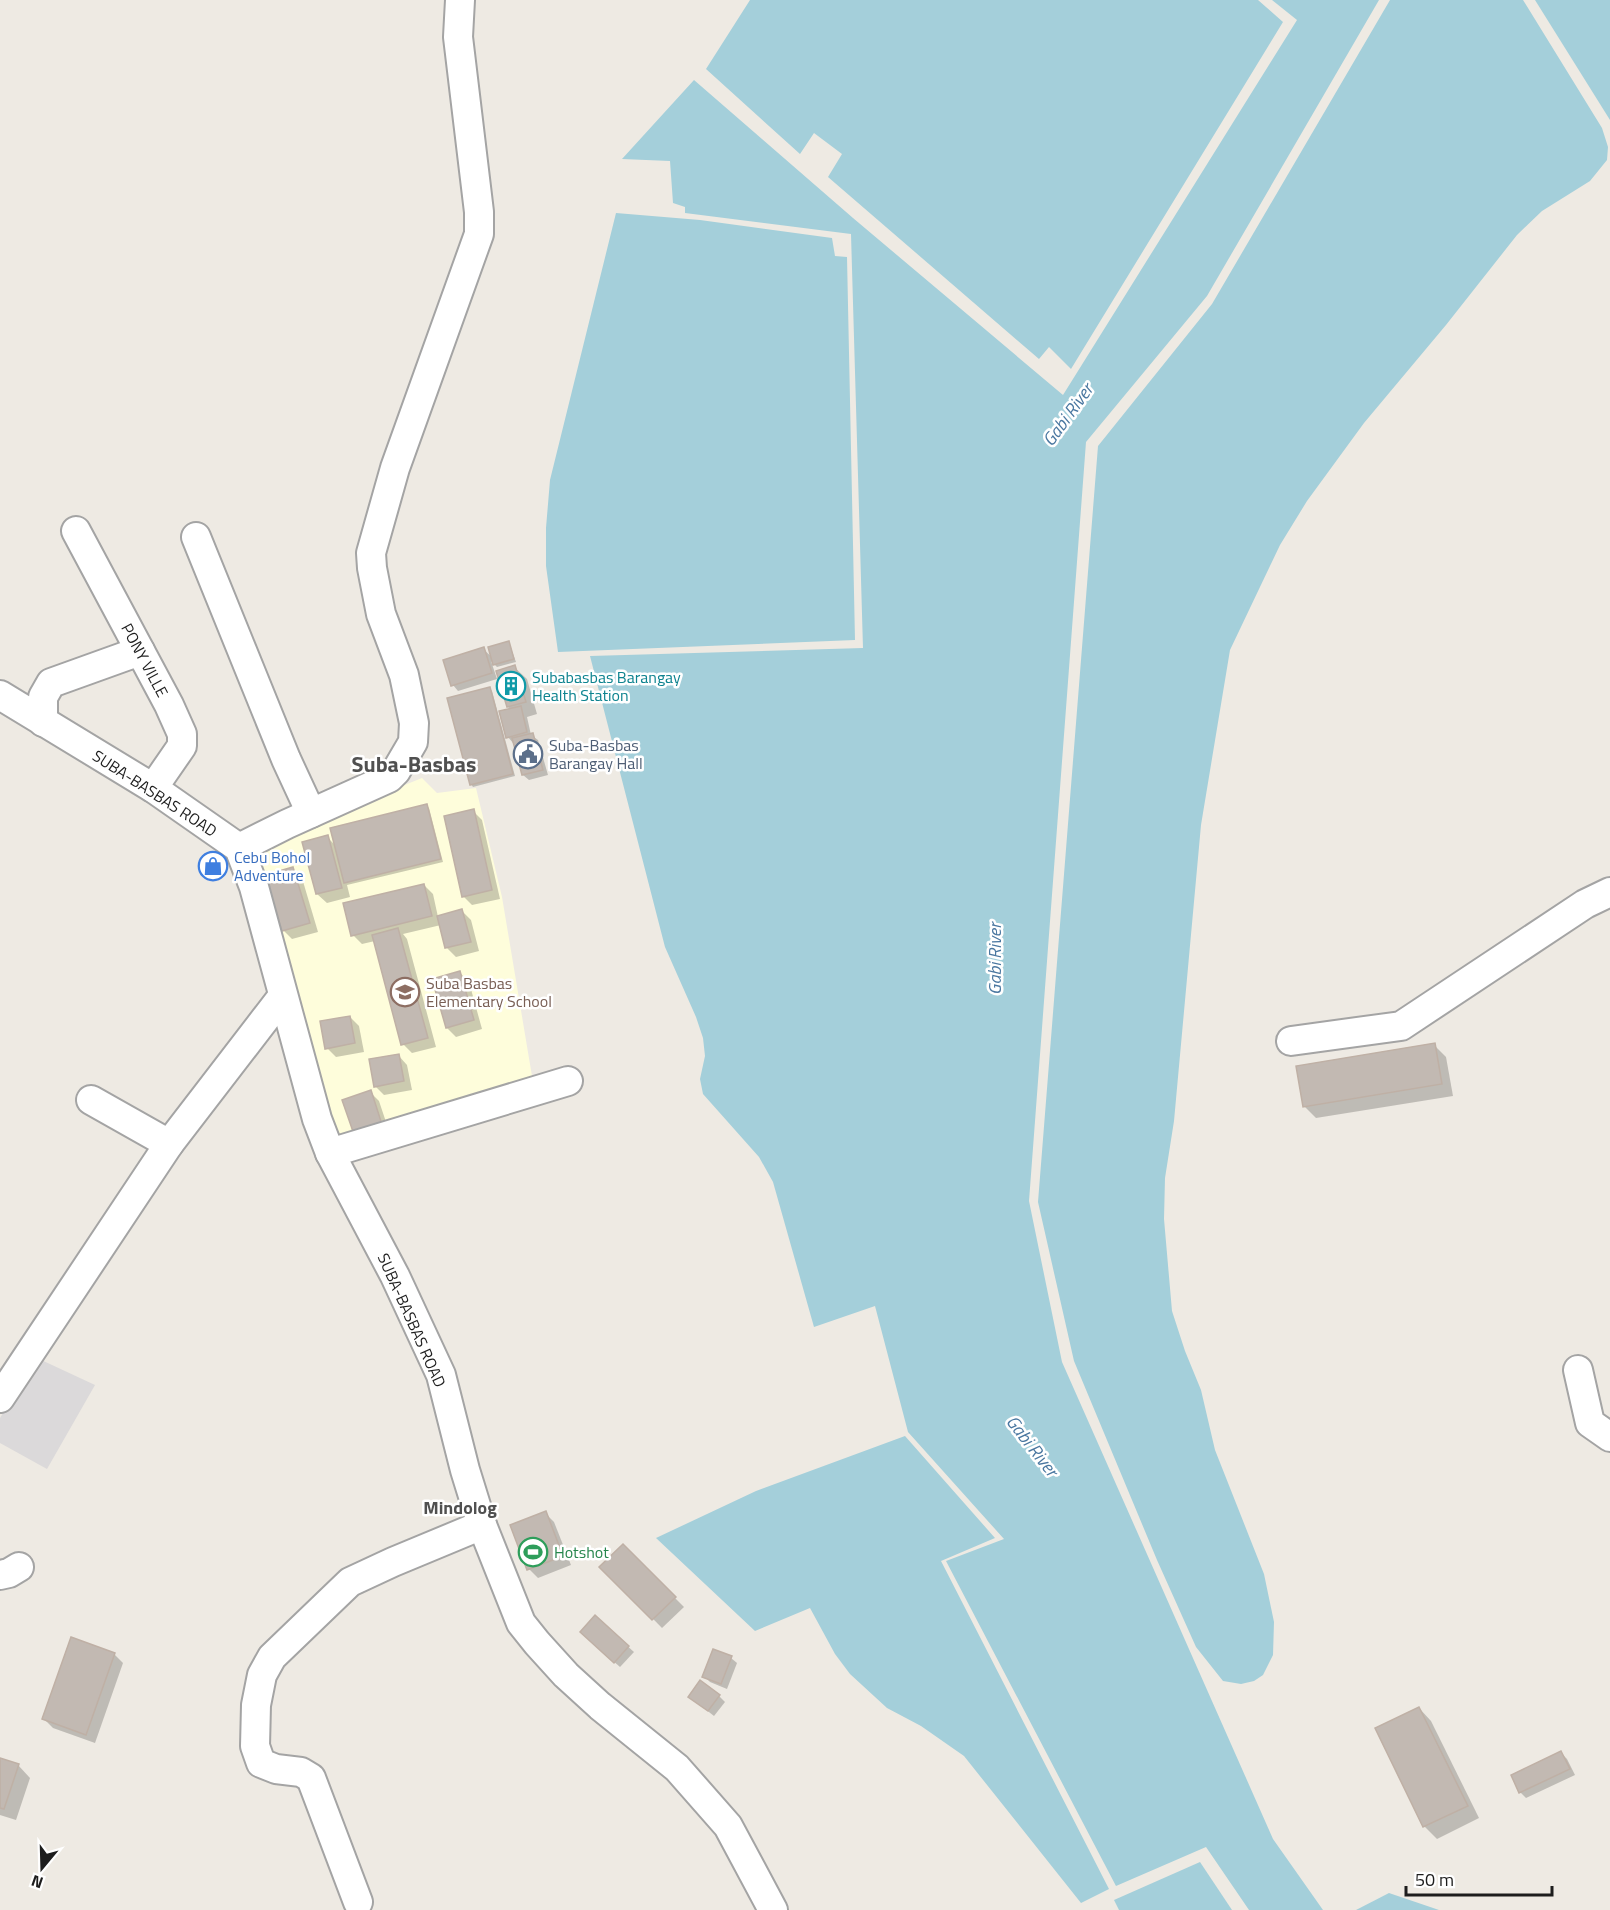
<svg xmlns="http://www.w3.org/2000/svg" width="1610" height="1910" font-family="'Titillium Web',sans-serif">
<style>
.residential{fill:#dbd9da}
.education{fill:#fefddb}
.water{fill:#a4cfda}
.shadow{fill:#0003}
.building{fill:#c2b9b2;stroke:#bfb0a5;stroke-width:1.5}
.lines{fill:none;stroke-linecap:round;stroke-linejoin:round}
.minor-casing{stroke:#a4a4a4;stroke-width:32}
.minor{stroke:#fff;stroke-width:28}
.labels{text-anchor:middle;stroke-width:5;stroke-linejoin:round;paint-order:stroke}
.street-label{font-size:16px;fill:#1d1d1d;stroke:#fff}
.culture-label{font-size:16px;fill:#0d838f;stroke:#fff;text-anchor:start}
.service-label{font-size:16px;fill:#4e5e75;stroke:#fff;text-anchor:start}
.shop-label{font-size:16px;fill:#366cbe;stroke:#fff;text-anchor:start}
.education-label{font-size:16px;fill:#785e54;stroke:#fff;text-anchor:start}
.leisure-label{font-size:16px;fill:#27864d;stroke:#fff;text-anchor:start}
.water-label{font-size:18px;font-style:italic;fill:#4a77a0;stroke:#fff}
.neighbourhood-label{font-size:18px;font-weight:bold;fill:#505050;stroke:#fff}
.district-label{font-size:22px;font-weight:bold;fill:#505050;stroke:#fff}
</style>
<rect width="100%" height="100%" fill="#eeeae3"/>
<polygon class="residential" points="37,1358 95,1385 47,1469 0,1443 0,1418"/>
<polygon class="education" points="422,778 437,793 476,788 502,897 534,1088 335,1146 250,847"/>
<g class="water">
<polygon points="750,0 1258,0 1283,22 1071,369 1049,347 1039,359 828,177 842,154 814,133 800,154 706,69"/>
<polygon points="1272,0 1379,0 1207,296 1086,442 1029,1201 1062,1362 1273,1839 1323,1910 1249,1910 1206,1847 1116,1886 946,1561 1004,1539 908,1432 875,1306 814,1327 773,1182 759,1157 703,1094 700,1079 705,1056 703,1038 696,1017 665,947 590,656 863,648 851,234 685,213 685,207 673,203 670,161 622,159 694,80 853,218 1063,395 1297,20"/>
<polygon points="1390,0 1523,0 1602,128 1608,147 1607,160 1590,181 1542,211 1517,235 1446,325 1364,423 1307,501 1280,545 1230,650 1201,825 1174,1121 1165,1178 1164,1219 1172,1311 1185,1351 1201,1390 1215,1450 1264,1574 1274,1622 1273,1655 1263,1675 1254,1681 1241,1684 1223,1681 1196,1647 1157,1560 1074,1361 1038,1202 1098,446 1212,304"/>
<polygon points="1535,0 1610,0 1610,120"/>
<polygon points="616,213 700,220 832,238 835,256 847,257 855,640 558,652 546,566 546,528 550,480"/>
<polygon points="905,1436 995,1538 941,1561 1109,1889 1081,1903 964,1756 921,1726 887,1708 850,1674 835,1654 810,1608 755,1631 656,1538 756,1491"/>
<polygon points="1200,1862 1232,1910 1119,1910 1114,1900"/>
<polygon points="1389,1893 1439,1910 1356,1910"/>
</g>
<g class="shadow">
<polygon points="509,643 516,662 497,667 491,661 497,679 458,691 453,685 483,649 493,658"/>
<polygon points="514,667 527,679 537,714 527,717 531,735 538,740 548,775 529,780 523,775 513,743 508,737 511,710 508,707"/>
<polygon points="490,689 492,691 515,776 473,787 471,784"/>
<polygon points="427,806 429,808 443,862 347,885 350,897 327,903 317,894 327,837 336,846"/>
<polygon points="473,811 482,820 500,899 472,905 463,896"/>
<polygon points="293,869 302,878 318,932 292,939 283,930"/>
<polygon points="424,885 433,894 438,917 462,911 471,920 479,951 456,957 447,948 441,925 403,934 407,939 436,1047 412,1053 403,1044 375,941 362,944 353,935"/>
<polygon points="460,973 469,982 482,1029 456,1037 447,1028"/>
<polygon points="350,1017 359,1026 364,1052 336,1057 327,1048"/>
<polygon points="1434,1045 1446,1057 1453,1096 1316,1118 1304,1106"/>
<polygon points="398,1055 407,1065 412,1090 384,1095 375,1086"/>
<polygon points="370,1092 379,1101 392,1140 357,1139"/>
<polygon points="545,1513 554,1522 571,1565 538,1578 529,1569"/>
<polygon points="623,1546 684,1607 662,1628 602,1567"/>
<polygon points="595,1617 634,1652 620,1667 587,1638"/>
<polygon points="114,1654 123,1663 95,1743 53,1728 44,1719"/>
<polygon points="731,1658 737,1663 727,1689 710,1682 704,1676"/>
<polygon points="719,1696 725,1702 714,1716 690,1697"/>
<polygon points="1419,1708 1431,1721 1479,1818 1437,1839 1425,1827 1377,1729"/>
<polygon points="1561,1753 1567,1759 1575,1775 1526,1798 1520,1792"/>
<polygon points="0,1759 18,1765 30,1778 16,1820 0,1815"/>
</g>
<g class="building">
<polygon points="509,641 514,659 493,665 488,647"/>
<polygon points="484,647 492,673 451,686 443,660"/>
<polygon points="515,665 526,702 507,707 496,671"/>
<polygon points="490,687 513,774 470,785 447,698"/>
<polygon points="521,706 527,732 506,738 499,711"/>
<polygon points="533,733 543,770 522,775 512,738"/>
<polygon points="427,804 441,859 344,883 330,828"/>
<polygon points="474,809 492,890 462,897 444,816"/>
<polygon points="328,835 342,888 316,894 302,842"/>
<polygon points="293,867 310,923 282,931 265,875"/>
<polygon points="424,884 432,916 351,936 343,903"/>
<polygon points="462,909 471,942 445,948 437,916"/>
<polygon points="398,928 428,1038 401,1045 372,935"/>
<polygon points="460,971 474,1020 446,1028 432,979"/>
<polygon points="350,1016 355,1043 325,1049 320,1021"/>
<polygon points="1435,1043 1442,1084 1303,1107 1296,1066"/>
<polygon points="399,1054 404,1081 374,1087 369,1059"/>
<polygon points="371,1090 384,1131 356,1140 342,1100"/>
<polygon points="546,1511 563,1556 527,1570 510,1525"/>
<polygon points="623,1544 676,1597 652,1620 599,1567"/>
<polygon points="595,1615 629,1646 614,1663 580,1632"/>
<polygon points="71,1637 115,1653 86,1735 42,1719"/>
<polygon points="713,1649 732,1656 721,1684 702,1677"/>
<polygon points="700,1680 720,1695 708,1711 688,1697"/>
<polygon points="1419,1707 1468,1806 1423,1827 1375,1728"/>
<polygon points="1561,1751 1570,1769 1519,1793 1511,1775"/>
<polygon points="0,1758 19,1764 4,1809 0,1808"/>
</g>
<g class="lines">
<g class="minor-casing">
<g id="minor">
<polyline points="76,531 169,705 182,734 182,746 153,788"/>
<polyline points="196,537 286,759 311,813"/>
<polyline points="0,695 153,788 239,848 254,887 317,1119 330,1153 395,1276 441,1375 465,1470 482,1525 521,1623 537,1643 566,1675 600,1706 677,1768 728,1826 773,1910"/>
<polyline points="43,722 43,697 51,683 140,651"/>
<polyline points="239,848 287,824 389,778 396,771 413,742 414,723 404,675 381,614 372,568 371,553 395,468 479,234 479,212 458,37 460,0"/>
<polyline points="1291,1041 1401,1026 1585,904 1610,892"/>
<polyline points="91,1100 169,1144"/>
<polyline points="330,1153 568,1081"/>
<polyline points="1578,1370 1590,1423 1610,1437"/>
<polyline points="0,1398 169,1144 282,997"/>
<polyline points="0,1575 9,1573 19,1567"/>
<polyline points="358,1902 311,1778 301,1772 276,1769 261,1763 255,1746 256,1705 262,1675 272,1657 350,1582 393,1562 482,1525"/>
</g>
</g>
<use href="#minor" class="minor"/>
</g>
<defs>
<g id="building-ring" transform="scale(1.5)"><circle r="9.5" fill="#fff" stroke="#0f9aa8" stroke-width="1.5"/><path d="M-4-6H4V6H1V3H-1V6H-4ZM-2.5-4.3h1.7v1.8h-1.7ZM.8-4.3h1.7v1.8H.8ZM-2.5-1h1.7V.8h-1.7ZM.8-1h1.7V.8H.8Z" fill="#0f9aa8"/></g>
<g id="civic-ring" transform="scale(1.5)"><circle r="9.5" fill="#fff" stroke="#5c6f8a" stroke-width="1.5"/><path d="M-.6-6.5H3V-4.5H.6V-3L4-1V1h2V6H-6V1h2V-1L-.6-3ZM-1.2 2.5V6h2.4V2.5Z" fill="#5c6f8a"/></g>
<g id="shop-ring" transform="scale(1.5)"><circle r="9.5" fill="#fff" stroke="#3f7fe0" stroke-width="1.5"/><path d="M-5-2.5h2.3a2.7 3.5 0 0 1 5.4 0H5L5.5 6h-11ZM-1.5-2.5h3a1.5 2.3 0 0 0-3 0Z" fill="#3f7fe0"/></g>
<g id="school-ring" transform="scale(1.5)"><circle r="9.5" fill="#fff" stroke="#8d6e63" stroke-width="1.5"/><path d="M0-5L7-2L0 1L-7-2ZM-4 1L0 2.5L4 1V4Q0 6-4 4Z" fill="#8d6e63"/></g>
<g id="stadium-ring" transform="scale(1.5)"><circle r="9.5" fill="#fff" stroke="#2e9e5b" stroke-width="1.5"/><path d="M0-5a6.5 5 0 1 0 0 10a6.5 5 0 1 0 0-10ZM-3.5-1.8h7v3.6h-7Z" fill="#2e9e5b"/></g>
</defs>
<g fill-rule="evenodd">
<use href="#building-ring" x="511" y="686"/>
<use href="#civic-ring" x="528" y="754"/>
<use href="#shop-ring" x="213" y="866"/>
<use href="#school-ring" x="405" y="992"/>
<use href="#stadium-ring" x="533" y="1552"/>
</g>
<g class="labels">
<g class="street-label">
<text transform="translate(145 660) rotate(62)" y="6">PONY VILLE</text>
<text transform="translate(155 793) rotate(33)" y="6">SUBA-BASBAS ROAD</text>
<text transform="translate(412 1320) rotate(66)" y="6">SUBA-BASBAS ROAD</text>
</g>
<g class="culture-label">
<text x="532" y="683">Subabasbas Barangay<tspan x="532" dy="18">Health Station</tspan></text>
</g>
<g class="service-label">
<text x="549" y="751">Suba-Basbas<tspan x="549" dy="18">Barangay Hall</tspan></text>
</g>
<g class="shop-label">
<text x="234" y="863">Cebu Bohol<tspan x="234" dy="18">Adventure</tspan></text>
</g>
<g class="education-label">
<text x="426" y="989">Suba Basbas<tspan x="426" dy="18">Elementary School</tspan></text>
</g>
<g class="leisure-label">
<text x="554" y="1558">Hotshot</text>
</g>
<g class="water-label">
<text transform="translate(1068 415) rotate(-54)" y="6">Gabi River</text>
<text transform="translate(995 959) rotate(-90)" y="6">Gabi River</text>
<text transform="translate(1032 1446) rotate(52)" y="6">Gabi River</text>
</g>
<g class="neighbourhood-label">
<text x="460" y="1514">Mindolog</text>
</g>
<g class="district-label">
<text x="414" y="772">Suba-Basbas</text>
</g>
</g>
<g transform="translate(42 1868) rotate(199)" stroke="#ffffff" stroke-width="4.5" paint-order="stroke">
<path d="M0-4.5L10 22L0 15L-10 22Z" fill="#1d1d1d"/>
<text y="-9" font-size="16" font-weight="bold" text-anchor="middle" fill="#1d1d1d">N</text>
</g>
<path d="M1406 1886v9h146v-9" fill="none" stroke="#1d1d1d" stroke-width="3"/>
<text x="1415" y="1886" font-size="18" fill="#1d1d1d" stroke="#ffffff" stroke-width="4.5" paint-order="stroke">50 m</text>
</svg>
